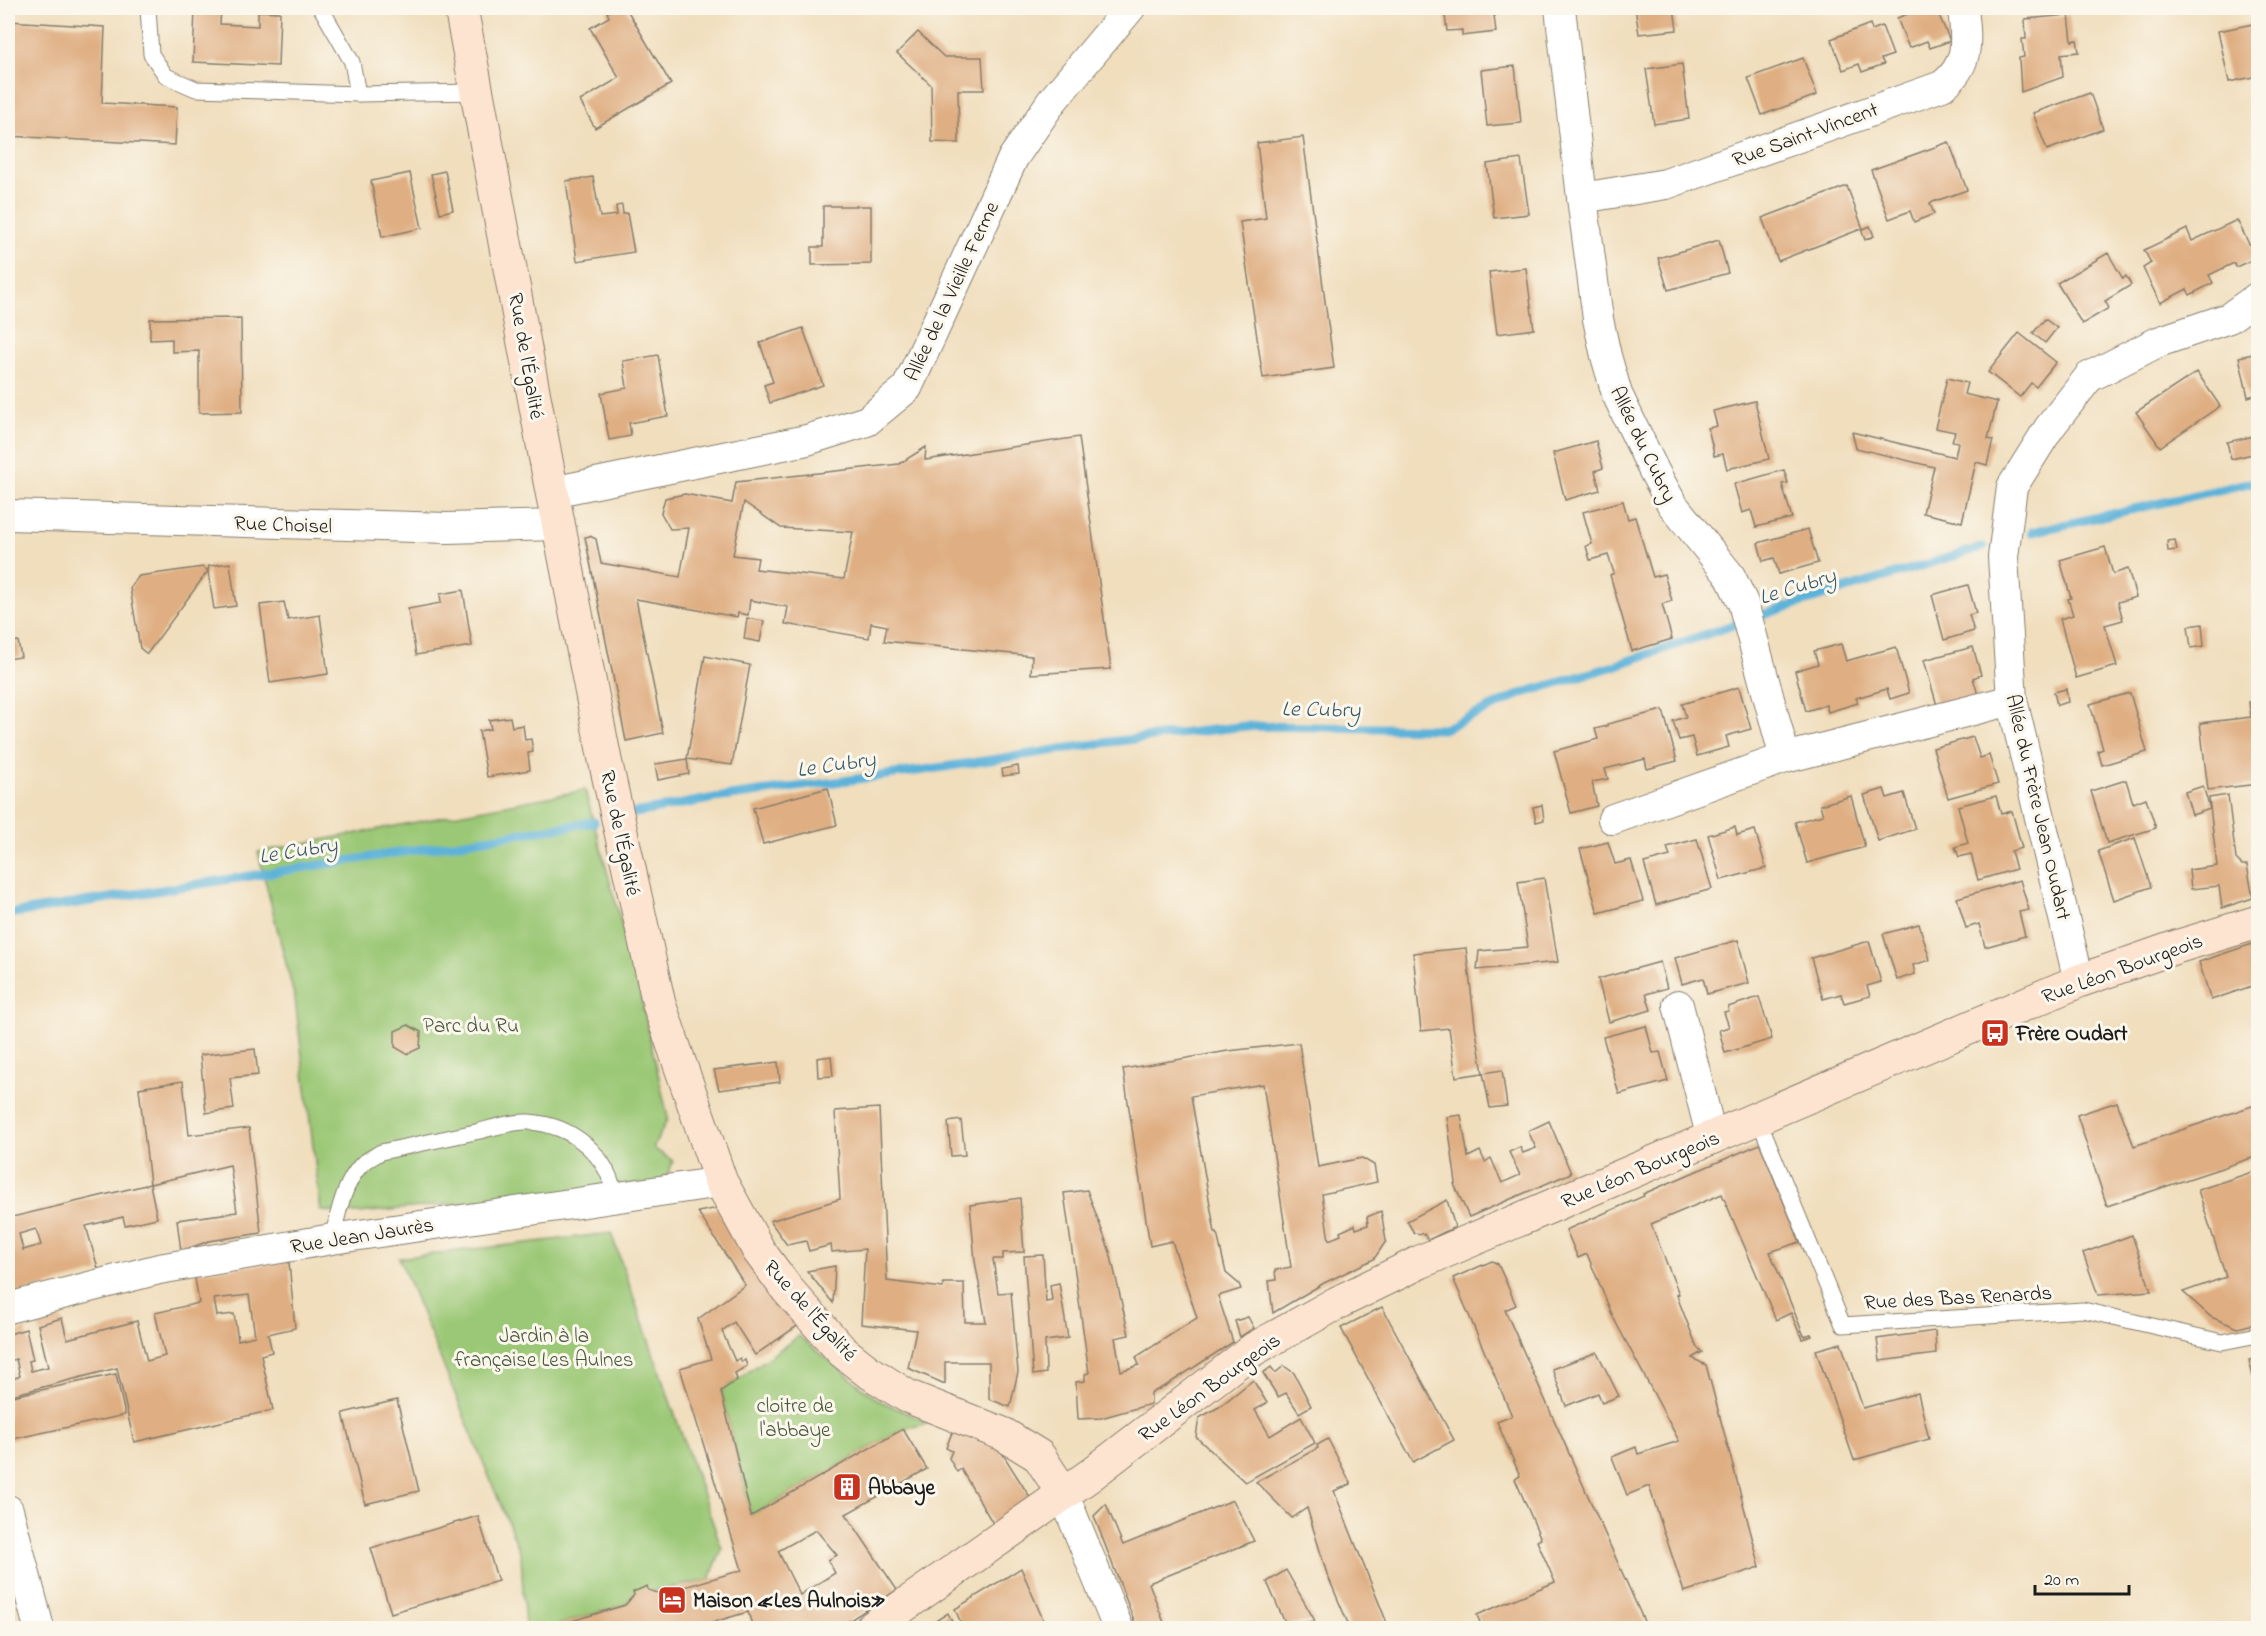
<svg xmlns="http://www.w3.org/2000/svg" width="2266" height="1636" font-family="'Indie Flower',sans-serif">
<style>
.green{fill:#9bc876;stroke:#5c7249;stroke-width:1.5}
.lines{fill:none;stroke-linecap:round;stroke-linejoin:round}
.stream{stroke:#5db2d9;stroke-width:9}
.building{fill:#dfae82;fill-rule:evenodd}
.lane-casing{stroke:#867d6c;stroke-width:17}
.street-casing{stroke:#867d6c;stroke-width:32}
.secondary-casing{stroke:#867d6c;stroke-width:35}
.lane{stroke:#fff;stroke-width:15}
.street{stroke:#fff;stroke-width:30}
.secondary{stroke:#fde4d1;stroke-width:33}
.labels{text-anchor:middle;stroke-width:6;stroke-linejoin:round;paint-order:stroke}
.street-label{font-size:21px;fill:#1c1c1c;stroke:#fbf7ec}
.park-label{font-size:21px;fill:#48583c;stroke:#fbf7ec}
.poi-label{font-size:21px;font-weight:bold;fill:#1c1c1c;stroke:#fbf7ec;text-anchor:start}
.water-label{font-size:22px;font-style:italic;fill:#365868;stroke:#fbf7ec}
</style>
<rect width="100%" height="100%" fill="#fbf7ec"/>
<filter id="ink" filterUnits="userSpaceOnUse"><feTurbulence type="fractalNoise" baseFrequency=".0167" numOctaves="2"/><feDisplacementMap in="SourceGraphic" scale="12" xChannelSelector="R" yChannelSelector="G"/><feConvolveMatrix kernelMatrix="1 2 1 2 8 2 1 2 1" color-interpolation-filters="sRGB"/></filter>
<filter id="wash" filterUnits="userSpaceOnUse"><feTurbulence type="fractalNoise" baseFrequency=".008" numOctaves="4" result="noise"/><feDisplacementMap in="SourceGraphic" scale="24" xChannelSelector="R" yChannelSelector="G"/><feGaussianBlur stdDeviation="1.35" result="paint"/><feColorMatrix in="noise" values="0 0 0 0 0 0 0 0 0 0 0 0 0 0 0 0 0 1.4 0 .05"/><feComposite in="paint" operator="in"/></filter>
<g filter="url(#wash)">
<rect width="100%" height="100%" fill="#f0debd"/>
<g class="green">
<polygon points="585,790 637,981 668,1118 653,1148 673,1161 669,1172 657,1184 359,1213 321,1211 295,999 258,852"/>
<polygon points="611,1233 722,1549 709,1580 634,1595 625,1605 547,1628 525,1628 521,1554 399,1258"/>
<polygon points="799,1336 878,1400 929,1423 903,1429 751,1516 721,1391"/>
</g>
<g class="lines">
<g class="stream">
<polyline points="2032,532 2258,481"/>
<polyline points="635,813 715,798 924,770 1109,742 1246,726 1443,729 1523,693 1611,667 1771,612 1983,547"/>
<polyline points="8,914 594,822"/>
</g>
</g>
<g id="blocks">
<g class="building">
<polygon points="195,8 221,9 220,24 258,26 258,11 280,12 278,66 193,62"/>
<polygon points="616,8 618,11 626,8 671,84 595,128 580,101 619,78 590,28 609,17 607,12"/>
<polygon points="1444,8 1493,8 1496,32 1462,36 1462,30 1447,31"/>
<polygon points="1635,8 1674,8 1677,30 1639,34"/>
<polygon points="1923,8 1936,8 1950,41 1930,48 1927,41 1909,48 1897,18"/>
<polygon points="2069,15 2072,41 2077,40 2079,52 2061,54 2063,77 2021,92 2019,58 2024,57 2022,39 2026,39 2025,19"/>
<polygon points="8,21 105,27 102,103 177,107 175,145 8,136"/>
<polygon points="2258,23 2258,76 2229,82 2218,31"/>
<polygon points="1870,24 1872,30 1882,26 1893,55 1881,59 1884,64 1862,72 1859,64 1843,70 1831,39"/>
<polygon points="918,32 944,57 982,57 984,90 958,90 959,143 932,142 931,85 897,53"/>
<polygon points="1803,58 1817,95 1762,115 1748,78"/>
<polygon points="1682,64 1689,119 1654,124 1646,69"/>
<polygon points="1515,66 1521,123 1487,126 1481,70"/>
<polygon points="2090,93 2103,129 2047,150 2033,113"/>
<polygon points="1303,137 1334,368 1263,378 1240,222 1266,218 1257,143"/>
<polygon points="1949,142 1967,190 1930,203 1934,214 1914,222 1910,211 1889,219 1871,170"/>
<polygon points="1521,159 1529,214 1494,218 1487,164"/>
<polygon points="445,171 453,210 440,213 431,174"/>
<polygon points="410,173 422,228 382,237 371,181"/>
<polygon points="593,177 600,217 617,215 616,206 622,205 623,214 627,213 634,252 577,261 566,181"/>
<polygon points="1847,186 1863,229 1870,226 1874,236 1865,240 1861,229 1778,261 1762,218"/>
<polygon points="823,206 871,206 871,264 812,265 812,247 823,247"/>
<polygon points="2237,220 2256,258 2236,267 2234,263 2209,275 2213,283 2190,295 2187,289 2160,303 2143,268 2151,263 2144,250 2187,229 2192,241"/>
<polygon points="1719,240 1728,273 1668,290 1658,258"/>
<polygon points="2108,253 2123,279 2126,276 2131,285 2105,301 2109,308 2082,324 2057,283"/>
<polygon points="1526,268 1534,329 1497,334 1489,272"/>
<polygon points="241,318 242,412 199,413 199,351 172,352 172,339 150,340 150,319"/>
<polygon points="2045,319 2057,328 2045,343 2033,333"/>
<polygon points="803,328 823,385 770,403 764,385 773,382 760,343"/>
<polygon points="2019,333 2056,362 2036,387 2031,383 2020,397 1988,372"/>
<polygon points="2258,353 2258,394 2248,397 2239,357"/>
<polygon points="658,355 668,416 629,423 631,436 609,440 601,393 627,388 623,361"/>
<polygon points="2197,372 2220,406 2160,447 2136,412"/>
<polygon points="1947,378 1967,383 1964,394 1997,402 1988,439 1993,440 1987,465 1976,462 1962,522 1923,513 1934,467 1856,448 1852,432 1955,457 1958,442 1952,441 1955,432 1935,428"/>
<polygon points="1755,401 1769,459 1727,469 1723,454 1714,456 1713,449 1708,428 1717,426 1713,411"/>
<polygon points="2254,436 2257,453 2231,459 2227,442"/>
<path d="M1079 437 1111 669 1031 674 1032 656 884 641 887 626 871 623 869 638 785 624 788 607 750 600 748 615 738 613 737 617 636 599 663 733 626 741 585 537 590 536 596 539 601 563 680 577 689 528 670 529 661 513 665 498 685 494 732 503 736 482 899 464 926 447 925 460ZM744 502 781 528 853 532 844 579 756 569 758 558 733 555Z"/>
<polygon points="1596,441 1603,468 1595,471 1600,490 1565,500 1553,453"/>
<polygon points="1784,470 1788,483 1782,484 1792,518 1756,527 1751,510 1742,513 1734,484"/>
<polygon points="1623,501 1628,519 1635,517 1653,577 1664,574 1672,601 1662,604 1672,639 1632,651 1610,575 1614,573 1608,555 1590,560 1586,546 1592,544 1583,512"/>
<polygon points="1808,529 1818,563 1779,574 1774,558 1763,561 1758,543"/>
<polygon points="2175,540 2177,550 2168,551 2167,541"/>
<polygon points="2105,547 2113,574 2128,569 2136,597 2118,602 2123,620 2105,625 2117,666 2076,678 2060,619 2073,615 2068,599 2071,598 2060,560"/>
<polygon points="230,563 236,606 214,609 208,571 209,566"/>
<polygon points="203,567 208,571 147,654 140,648 130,588 139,576"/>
<polygon points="1968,585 1976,613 1969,615 1974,631 1944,640 1932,595"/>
<polygon points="463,590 472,646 416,655 408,609 441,603 440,594"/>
<polygon points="284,602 288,620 320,615 328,674 270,683 260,605"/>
<polygon points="747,618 764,621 760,642 744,639"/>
<polygon points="2202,624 2204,646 2191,648 2188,626"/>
<polygon points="18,641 21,657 8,659 8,643"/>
<polygon points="1841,644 1846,661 1896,647 1909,693 1890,699 1887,689 1856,698 1858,703 1828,712 1826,705 1806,711 1795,671 1818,664 1814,651"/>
<polygon points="1973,647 1981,675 1973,678 1979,698 1938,709 1924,660"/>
<polygon points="705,656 750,665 732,765 687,759 689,774 658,780 655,764 687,759"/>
<polygon points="1739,687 1751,729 1726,736 1729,747 1697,756 1692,737 1679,740 1673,721 1686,717 1682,704"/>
<polygon points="2066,689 2068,702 2057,705 2054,692"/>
<polygon points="2130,693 2147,752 2102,765 2098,751 2103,749 2090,704"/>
<polygon points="2258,701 2258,784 2208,790 2200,723 2251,717 2249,702"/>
<polygon points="1663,710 1677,761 1647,769 1645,759 1605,769 1608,779 1592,782 1597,806 1571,813 1554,751 1598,739 1595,729 1607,726 1607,724"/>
<polygon points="510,717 512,727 523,725 525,740 531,739 533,752 528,753 530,770 487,777 479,731 491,729 489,720"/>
<polygon points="1973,737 1980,758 1989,755 1998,784 1948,798 1933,748"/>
<polygon points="1018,766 1019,774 1003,776 1002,769"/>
<polygon points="2126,780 2133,803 2146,798 2156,828 2107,843 2091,791"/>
<polygon points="2203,786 2210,809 2192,815 2185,792"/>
<polygon points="828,788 837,825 763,844 753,808"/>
<polygon points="1884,789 1887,798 1904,793 1915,829 1878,841 1864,795"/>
<polygon points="2228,795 2236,859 2242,865 2247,865 2253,898 2222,908 2219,886 2191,889 2189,870 2217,866 2209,798"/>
<polygon points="1851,796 1865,847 1807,863 1795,822 1823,815 1820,805"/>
<polygon points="1996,796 2001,814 2012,811 2022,848 2011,851 2016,869 1978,880 1971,854 1959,857 1955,847 1968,843 1958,806"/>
<polygon points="1542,805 1544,820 1536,822 1533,807"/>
<polygon points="1735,827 1737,835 1755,830 1766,868 1721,880 1708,835"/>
<polygon points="2135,838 2151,887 2114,900 2098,851"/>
<polygon points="1697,839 1712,889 1656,905 1644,863 1670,856 1667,847"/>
<polygon points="1608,842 1615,864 1631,860 1643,901 1598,913 1580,849"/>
<polygon points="1544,878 1558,962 1477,970 1479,951 1528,947 1518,882"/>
<polygon points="2020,880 2029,910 2019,912 2025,936 1985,947 1979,924 1966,928 1957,898"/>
<polygon points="1919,924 1930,960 1913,965 1915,974 1897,980 1883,934"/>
<polygon points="1738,940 1749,983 1707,994 1703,978 1682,984 1675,958"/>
<polygon points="1869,941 1881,982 1867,986 1870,996 1844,1003 1841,994 1823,999 1811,958"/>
<polygon points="2258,942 2258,984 2211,1000 2199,962"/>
<polygon points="1466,948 1475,1025 1483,1073 1456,1077 1449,1028 1421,1031 1413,953"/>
<polygon points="1660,962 1667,988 1646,994 1651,1010 1609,1022 1598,979"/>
<polygon points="1759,997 1772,1039 1725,1053 1719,1030 1729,1027 1724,1012 1729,1011 1728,1007"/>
<polygon points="408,1025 421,1032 420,1048 407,1054 395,1047 395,1031"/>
<polygon points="1646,1026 1653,1053 1660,1052 1668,1081 1619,1094 1603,1037"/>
<polygon points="1299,1043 1318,1167 1362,1158 1374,1165 1377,1182 1322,1194 1329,1240 1341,1235 1340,1232 1355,1225 1356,1229 1368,1225 1367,1217 1381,1211 1386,1241 1374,1259 1324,1283 1273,1313 1269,1281 1276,1280 1275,1270 1291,1267 1263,1084 1191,1096 1215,1233 1217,1233 1226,1273 1239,1284 1241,1289 1218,1296 1233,1342 1167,1385 1151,1393 1151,1404 1101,1418 1078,1419 1076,1382 1085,1381 1085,1374 1089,1373 1064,1193 1087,1190 1110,1252 1129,1335 1115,1338 1121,1371 1139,1365 1136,1357 1197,1318 1172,1241 1150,1246 1123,1069 1228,1051"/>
<polygon points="255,1049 258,1075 230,1078 234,1109 206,1113 200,1055"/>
<polygon points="831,1056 833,1076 818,1077 817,1058"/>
<polygon points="778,1062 780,1082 719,1090 714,1070"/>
<polygon points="1502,1070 1507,1106 1490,1108 1483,1073"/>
<polygon points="183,1081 189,1135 249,1128 261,1233 209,1241 181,1251 177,1220 237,1212 230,1165 150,1184 139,1088"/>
<polygon points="2117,1102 2134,1146 2258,1104 2258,1156 2107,1206 2077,1115"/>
<polygon points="879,1108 887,1281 943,1288 943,1283 964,1283 965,1322 986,1322 975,1261 970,1205 1020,1198 1024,1252 1003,1253 1003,1259 993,1259 998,1293 1011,1292 1018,1372 1010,1407 989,1399 989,1362 945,1362 945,1384 908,1368 916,1330 861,1324 865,1249 832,1252 831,1245 809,1251 806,1241 787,1245 770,1221 840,1199 835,1111"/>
<polygon points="1461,1115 1468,1157 1480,1151 1485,1162 1491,1158 1502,1183 1520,1175 1509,1152 1520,1147 1523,1153 1536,1148 1528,1131 1549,1121 1571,1173 1469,1217 1454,1184 1456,1183 1447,1117"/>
<polygon points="961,1120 965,1155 951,1156 948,1122"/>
<polygon points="1760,1144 1800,1242 1770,1252 1804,1336 1811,1334 1812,1336 1802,1339 1791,1313 1776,1320 1722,1194 1651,1224 1679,1294 1677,1295 1680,1304 1697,1347 1702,1352 1692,1358 1706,1365 1760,1567 1684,1592 1649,1486 1627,1495 1612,1457 1636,1447 1638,1454 1679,1441 1614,1319 1587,1254 1578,1258 1566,1230 1644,1196 1643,1194"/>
<polygon points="2258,1170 2258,1323 2238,1328 2211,1317 2183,1292 2226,1277 2198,1190"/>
<path d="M150 1184 157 1218 125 1225 123 1217 86 1226 99 1272 8 1296V1218ZM36 1229 41 1245 23 1250 19 1234Z"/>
<polygon points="1447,1200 1455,1227 1428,1240 1424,1234 1414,1233 1407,1221"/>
<path d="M718 1208 800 1324 755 1355 734 1322 722 1331 735 1361 740 1358 742 1362 745 1360 747 1366 735 1373 737 1380 721 1391 751 1516 903 1429 927 1469 846 1514 897 1590 838 1628H753L748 1612 693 1628H548L625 1605 634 1595 633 1592 647 1586 648 1590 661 1594 742 1570 680 1368 711 1359 698 1319 745 1285 698 1212ZM816 1530 837 1555 828 1560 835 1573 800 1595 778 1551Z"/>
<polygon points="2132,1235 2151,1291 2098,1295 2083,1253"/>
<polygon points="1043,1255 1046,1302 1052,1301 1050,1285 1059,1283 1068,1338 1045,1341 1046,1373 1033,1375 1024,1256"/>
<polygon points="1492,1261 1498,1264 1516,1305 1505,1310 1647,1628 1483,1628 1481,1625 1477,1615 1555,1582 1537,1541 1541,1539 1515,1479 1520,1476 1497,1422 1512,1416 1453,1278"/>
<path d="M289 1262 295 1328 268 1334 272 1352 261 1355 273 1410 134 1442 117 1368 8 1396V1329L9 1334 26 1329 33 1360 29 1361 31 1371 48 1367 38 1325 62 1318 67 1339 137 1321 147 1361 165 1356 155 1313 199 1303 194 1272ZM249 1295 255 1336 238 1340 234 1314 217 1316 214 1299ZM16 1359 20 1376 13 1379 9 1361Z"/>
<polygon points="835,1266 833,1303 807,1271"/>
<polygon points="1382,1307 1454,1440 1413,1462 1341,1328"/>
<polygon points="1248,1317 1254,1328 1240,1337 1235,1321"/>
<polygon points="1935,1331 1936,1354 1880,1361 1877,1339"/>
<polygon points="1841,1343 1863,1408 1918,1393 1929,1439 1854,1460 1816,1350"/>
<polygon points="1597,1352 1619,1396 1602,1403 1598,1393 1566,1406 1552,1369"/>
<polygon points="2258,1358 2258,1398 2249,1360"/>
<polygon points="1284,1366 1294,1373 1311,1406 1299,1413 1286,1393 1278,1397 1263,1373 1271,1367 1275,1373"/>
<polygon points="116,1374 125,1415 8,1440 8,1397"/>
<polygon points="1253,1380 1267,1403 1255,1410 1270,1436 1301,1417 1315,1443 1245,1482 1196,1437 1199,1418 1219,1407"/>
<polygon points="397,1400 419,1491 365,1504 343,1413"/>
<polygon points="953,1430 999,1448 1033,1502 995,1527 961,1469 957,1472 949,1458 952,1451 946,1448"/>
<polygon points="1328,1439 1351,1484 1334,1491 1389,1628 1350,1628 1327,1574 1307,1508 1292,1518 1256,1482 1318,1448 1317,1445"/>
<polygon points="1233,1500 1254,1541 1149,1583 1166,1628 1137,1628 1094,1516 1106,1504 1123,1545"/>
<polygon points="478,1516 498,1581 391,1613 371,1548"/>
<polygon points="1021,1568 1044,1622 1032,1628 963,1628 955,1609"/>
<polygon points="1286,1570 1315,1621 1286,1625 1267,1582"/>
<polygon points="948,1613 955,1628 927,1628 926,1627"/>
</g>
</g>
</g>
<g filter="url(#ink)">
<use href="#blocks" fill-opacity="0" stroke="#867d6c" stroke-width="1.5"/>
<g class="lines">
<g class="lane-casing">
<g id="lane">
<polyline points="148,8 151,54 166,76 196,89 358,94 478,92"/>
<polyline points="321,8 352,62 358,94"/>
<polyline points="1758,1118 1843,1325 2083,1310 2222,1342 2258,1335"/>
<path d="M332 1239C338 1214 343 1185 361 1165 366 1160 375 1156 381 1152 414 1145 447 1138 480 1131 495 1127 514 1121 529 1122 572 1125 608 1154 615 1197"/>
</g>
</g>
<g class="street-casing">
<g id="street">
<polyline points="1560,8 1582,198 1598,319 1606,356 1617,394 1654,471 1672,504 1730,576 1743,603 1785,758"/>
<path d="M1582 198 1666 184 1942 86C1971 64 1966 39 1963 8"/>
<polyline points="552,492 807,440 867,421 907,388 1013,158 1052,101 1130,8"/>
<polyline points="8,515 448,528 558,525"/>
<polyline points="1613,819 1785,758 2012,700"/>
<polyline points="2079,981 2012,700 2003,557 2012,487 2049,428 2089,377 2158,342 2229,318 2258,297"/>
<polyline points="1678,1005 1712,1139"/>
<polyline points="8,1308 159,1269 332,1239 721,1182"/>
<polyline points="1063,1493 1118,1628"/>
<polyline points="8,1510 39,1628"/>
</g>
</g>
<g class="secondary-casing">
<g id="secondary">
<polyline points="461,8 552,492 605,760 659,1004 721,1182 759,1251 787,1289 842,1351 866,1370 907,1396 1003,1434 1039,1456 1063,1493"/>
<polyline points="872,1628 1089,1476 1254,1349 1337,1303 1420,1262 2079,981 2176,947 2258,922"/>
</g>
</g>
<use href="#lane" class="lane"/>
<use href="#street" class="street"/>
<use href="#secondary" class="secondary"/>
</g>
</g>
<defs>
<g id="bus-square" transform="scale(1.5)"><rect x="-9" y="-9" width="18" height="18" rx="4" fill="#c8321e" stroke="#fbf7ec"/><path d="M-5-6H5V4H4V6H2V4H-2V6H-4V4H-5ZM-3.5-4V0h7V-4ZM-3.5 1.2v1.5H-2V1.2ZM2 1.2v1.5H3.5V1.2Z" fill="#fff"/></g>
<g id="building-square" transform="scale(1.5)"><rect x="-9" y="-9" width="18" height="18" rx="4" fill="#c8321e" stroke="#fbf7ec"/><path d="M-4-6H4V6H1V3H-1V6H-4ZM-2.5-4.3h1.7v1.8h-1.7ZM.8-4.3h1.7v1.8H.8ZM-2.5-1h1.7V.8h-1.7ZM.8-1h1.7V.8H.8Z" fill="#fff"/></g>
<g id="hotel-square" transform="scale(1.5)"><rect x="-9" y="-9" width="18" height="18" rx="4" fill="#c8321e" stroke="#fbf7ec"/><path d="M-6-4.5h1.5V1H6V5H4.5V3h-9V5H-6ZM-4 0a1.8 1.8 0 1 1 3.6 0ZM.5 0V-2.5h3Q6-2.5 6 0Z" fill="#fff"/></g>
</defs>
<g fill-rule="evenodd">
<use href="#bus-square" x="1995" y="1033"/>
<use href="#building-square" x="847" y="1487"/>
<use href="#hotel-square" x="672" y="1600"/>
</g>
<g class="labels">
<g class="street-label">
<text transform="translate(1805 134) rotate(-20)" y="7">Rue Saint-Vincent</text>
<text transform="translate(951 291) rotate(-65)" y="7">Allée de la Vieille Ferme</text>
<text transform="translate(527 356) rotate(80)" y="7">Rue de l'Égalité</text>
<text transform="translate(1644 444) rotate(64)" y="7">Allée du Cubry</text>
<text transform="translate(283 524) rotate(2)" y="7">Rue Choisel</text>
<text transform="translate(2039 807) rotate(77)" y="7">Allée du Frère Jean Oudart</text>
<text transform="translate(621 833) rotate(78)" y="7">Rue de l'Égalité</text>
<text transform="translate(2122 968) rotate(-20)" y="7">Rue Léon Bourgeois</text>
<text transform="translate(1640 1169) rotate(-23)" y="7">Rue Léon Bourgeois</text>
<text transform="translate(362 1235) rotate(-9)" y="7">Rue Jean Jaurès</text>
<text transform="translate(1958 1297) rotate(-3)" y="7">Rue des Bas Renards</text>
<text transform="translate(811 1310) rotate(48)" y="7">Rue de l'Égalité</text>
<text transform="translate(1209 1387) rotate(-36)" y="7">Rue Léon Bourgeois</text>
</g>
<g class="park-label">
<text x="471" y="1032">Parc du Ru</text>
<text x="544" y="1342">Jardin à la<tspan x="544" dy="24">française Les Aulnes</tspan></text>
<text x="795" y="1412">cloitre de<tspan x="795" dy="24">l'abbaye</tspan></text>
</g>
<g class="poi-label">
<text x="2016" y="1040">Frère Oudart</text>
<text x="868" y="1494">Abbaye</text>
<text x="693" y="1607">Maison «Les Aulnois»</text>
</g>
<g class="water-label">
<text transform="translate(1797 585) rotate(-17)" y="8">Le Cubry</text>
<text transform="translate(1321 708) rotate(1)" y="8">Le Cubry</text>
<text transform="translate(836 763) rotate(-8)" y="8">Le Cubry</text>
<text transform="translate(298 849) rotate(-9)" y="8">Le Cubry</text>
</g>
</g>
<rect width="2266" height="1636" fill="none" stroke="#fbf7ec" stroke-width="30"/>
<path d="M2035 1585v9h94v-9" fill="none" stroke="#1c1c1c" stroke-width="3"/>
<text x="2044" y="1585" font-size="18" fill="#1c1c1c" stroke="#fbf7ec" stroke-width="4.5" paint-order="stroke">20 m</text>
</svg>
